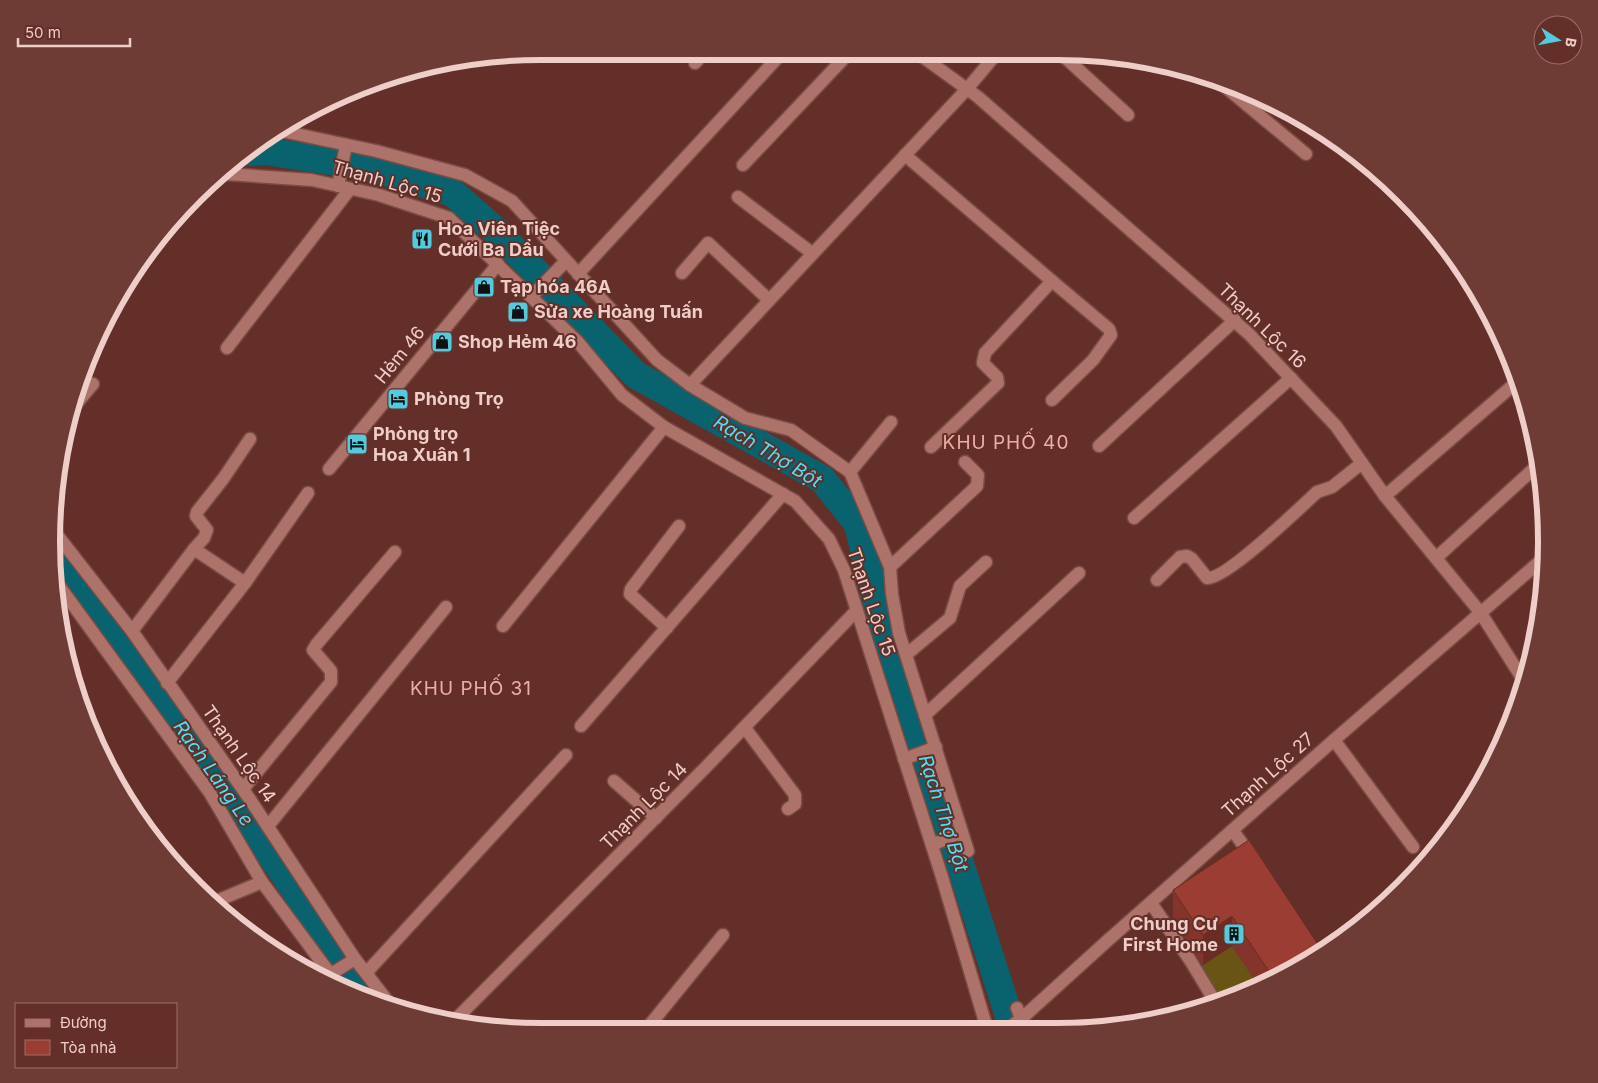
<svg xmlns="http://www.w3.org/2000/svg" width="1598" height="1083" font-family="Inter,sans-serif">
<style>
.green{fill:#6a5415}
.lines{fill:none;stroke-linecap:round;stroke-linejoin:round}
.river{stroke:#08636e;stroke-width:28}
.minor-casing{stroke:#794c46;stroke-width:15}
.minor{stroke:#ad7269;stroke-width:12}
.wall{fill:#85342b}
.shaded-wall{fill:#6c2b23}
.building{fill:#9b3d32;stroke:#6c2b23}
.labels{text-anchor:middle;stroke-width:4;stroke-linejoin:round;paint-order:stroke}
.street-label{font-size:18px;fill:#efcdc8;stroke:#632f28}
.poi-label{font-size:18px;font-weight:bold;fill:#efcdc8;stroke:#632f28;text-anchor:start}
.neighbourhood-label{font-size:19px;letter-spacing:1px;fill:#eeaea4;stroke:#632f28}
.water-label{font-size:19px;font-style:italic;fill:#4ce1f7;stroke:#632f28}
.rim{fill:none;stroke:#efcdc8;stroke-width:6}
</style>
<rect width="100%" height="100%" fill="#632f28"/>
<polygon class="green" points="1232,946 1259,986 1244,994 1222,1001 1200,967"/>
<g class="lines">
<g class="river">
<polyline points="250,152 265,151 369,167 453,193 496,231 636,375 822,479 858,524 874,594 1014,1032"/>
<polyline points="55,554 128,648 368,996"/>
</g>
<g class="minor-casing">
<g id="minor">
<polyline points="1058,51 1128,115"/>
<polyline points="916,52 978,97 1249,334 1336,426 1385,496 1480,612 1524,681"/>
<polyline points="695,63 703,54"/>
<polyline points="1223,85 1306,154"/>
<polyline points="277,130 376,151 465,175 512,201 657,360 690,385 745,418 791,430 850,472 890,567 892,594 899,633 968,851"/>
<polyline points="905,155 1052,281 985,353 983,363 997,377 998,383 931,447"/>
<polyline points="743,165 849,53"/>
<polyline points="226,174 312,180 379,195 449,218 578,342 622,395 664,427 795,501 829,539 844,570 942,877 988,1032"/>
<polyline points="338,186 346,145"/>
<polyline points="738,197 812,253"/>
<polyline points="682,273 708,243 769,300"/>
<polyline points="578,274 782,53"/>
<polyline points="532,296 566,261"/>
<polyline points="227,348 350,189"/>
<polyline points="690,385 967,89 998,52"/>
<polyline points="1052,400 1093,360 1111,335 1109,329 1052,281"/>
<polyline points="77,403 93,384"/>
<polyline points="1099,446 1235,320"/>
<polyline points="329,469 498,264"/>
<polyline points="850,472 891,422"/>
<polyline points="1385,496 1518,381"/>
<polyline points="1134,518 1291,378"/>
<polyline points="54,531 132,631 251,801 355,959 389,1003"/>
<polyline points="194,549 204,538 207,530 196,516 197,512 223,479 250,439"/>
<polyline points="1436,558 1539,464"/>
<polyline points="890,567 977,486 978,475 965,462"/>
<path d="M1157 580 1180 557 1187 556 1192 559 1207 578C1225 580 1301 507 1317 492L1332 487 1362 463"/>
<polyline points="57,583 210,793 262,882 340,987"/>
<polyline points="503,626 664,427"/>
<polyline points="667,628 630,594 631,589 679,526"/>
<polyline points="132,631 194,549 245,583"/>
<polyline points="907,654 950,618 960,586 986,562"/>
<polyline points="167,683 245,583 308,493"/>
<polyline points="925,715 1079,573"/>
<polyline points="581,726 783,494"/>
<polyline points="745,728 795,795 795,804 788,809"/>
<polyline points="1334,740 1413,847"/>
<polyline points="904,759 936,747"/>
<polyline points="614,781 656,818"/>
<polyline points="243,789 331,682 331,671 313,650 316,645 395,552"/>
<polyline points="268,826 446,607"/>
<polyline points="1233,831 1252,857"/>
<polyline points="932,845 962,832"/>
<polyline points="214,902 262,882"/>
<polyline points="1151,903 1190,960 1216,1003"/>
<polyline points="1320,953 1348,933"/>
<polyline points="366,973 566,755"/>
<polyline points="331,974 355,959"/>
<polyline points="1017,1008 1026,1032"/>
<polyline points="452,1023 707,766 857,610"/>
<polyline points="644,1032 723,935"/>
<polyline points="1003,1032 1021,1019 1106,942 1334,740 1545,557"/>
</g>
</g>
<use href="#minor" class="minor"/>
</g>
<polygon class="wall" points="1173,890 1323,952 1259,986 1232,946 1203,965 1173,920"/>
<polygon class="shaded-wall" points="1232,916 1232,946 1203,965 1203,935"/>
<polygon class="building" points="1249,840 1323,952 1274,979 1232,916 1203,935 1173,890"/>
<defs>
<g id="restaurant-square" transform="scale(1.125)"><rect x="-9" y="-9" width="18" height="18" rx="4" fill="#54cadc" stroke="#632f28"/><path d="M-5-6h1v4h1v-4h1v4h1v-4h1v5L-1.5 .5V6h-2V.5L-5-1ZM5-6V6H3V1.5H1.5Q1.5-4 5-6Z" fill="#111"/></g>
<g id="shop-square" transform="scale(1.125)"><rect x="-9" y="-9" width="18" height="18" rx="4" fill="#54cadc" stroke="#632f28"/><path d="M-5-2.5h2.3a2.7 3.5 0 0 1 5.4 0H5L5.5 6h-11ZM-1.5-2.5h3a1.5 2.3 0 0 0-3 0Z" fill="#111"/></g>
<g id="hotel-square" transform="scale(1.125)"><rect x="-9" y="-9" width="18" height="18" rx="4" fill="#54cadc" stroke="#632f28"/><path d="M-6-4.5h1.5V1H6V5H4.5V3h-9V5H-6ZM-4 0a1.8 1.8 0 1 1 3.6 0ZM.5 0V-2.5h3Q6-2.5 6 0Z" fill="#111"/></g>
<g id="building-square" transform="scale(1.125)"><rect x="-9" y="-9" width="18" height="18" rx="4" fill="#54cadc" stroke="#632f28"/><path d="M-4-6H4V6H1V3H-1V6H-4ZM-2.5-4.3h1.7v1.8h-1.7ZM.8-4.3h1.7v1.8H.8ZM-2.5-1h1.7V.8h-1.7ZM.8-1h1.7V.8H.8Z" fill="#111"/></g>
</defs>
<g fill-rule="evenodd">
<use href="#restaurant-square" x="422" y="239"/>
<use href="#shop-square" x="484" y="287"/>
<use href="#shop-square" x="518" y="312"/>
<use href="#shop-square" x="442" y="342"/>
<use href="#hotel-square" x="398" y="399"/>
<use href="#hotel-square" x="357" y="444"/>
<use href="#building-square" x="1234" y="934"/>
</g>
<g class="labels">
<g class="street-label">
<text transform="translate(387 182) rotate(16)" y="6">Thạnh Lộc 15</text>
<text transform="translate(1262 326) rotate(44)" y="6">Thạnh Lộc 16</text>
<text transform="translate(400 355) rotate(-51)" y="6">Hẻm 46</text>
<text transform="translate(871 602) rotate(71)" y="6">Thạnh Lộc 15</text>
<text transform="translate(239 754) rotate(55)" y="6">Thạnh Lộc 14</text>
<text transform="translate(1268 775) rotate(-42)" y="6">Thạnh Lộc 27</text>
<text transform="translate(644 806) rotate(-45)" y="6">Thạnh Lộc 14</text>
</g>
<g class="poi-label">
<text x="438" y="235">Hoa Viên Tiệc<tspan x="438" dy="21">Cưới Ba Dẩu</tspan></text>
<text x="500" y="293">Tạp hóa 46A</text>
<text x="534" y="318">Sửa xe Hoàng Tuấn</text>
<text x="458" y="348">Shop Hẻm 46</text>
<text x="414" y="405">Phòng Trọ</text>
<text x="373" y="440">Phòng trọ<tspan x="373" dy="21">Hoa Xuân 1</tspan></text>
<text x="1218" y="930" text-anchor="end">Chung Cư<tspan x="1218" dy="21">First Home</tspan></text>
</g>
<g class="neighbourhood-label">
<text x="1006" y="449">KHU PHỐ 40</text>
<text x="471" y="695">KHU PHỐ 31</text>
</g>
<g class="water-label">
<text transform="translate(768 451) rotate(31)" y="7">Rạch Thợ Bột</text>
<text transform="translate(214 773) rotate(55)" y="7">Rạch Láng Le</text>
<text transform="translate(944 813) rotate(72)" y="7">Rạch Thợ Bột</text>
</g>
</g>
<path d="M0 0H1598V1083H0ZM541 60H1057A481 481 0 0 1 1538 541V542A481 481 0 0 1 1057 1023H541A481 481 0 0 1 60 542V541A481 481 0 0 1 541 60Z" fill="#6e3c35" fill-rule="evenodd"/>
<path class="rim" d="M541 60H1057A481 481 0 0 1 1538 541V542A481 481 0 0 1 1057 1023H541A481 481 0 0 1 60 542V541A481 481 0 0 1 541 60Z"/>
<rect x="15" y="1003" width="162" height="65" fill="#632f28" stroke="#9b6e68"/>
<rect x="25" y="1019" width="25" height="8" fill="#ad7269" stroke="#9b6e68"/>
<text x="60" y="1028" font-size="15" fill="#efcdc8">Đường</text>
<rect x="25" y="1040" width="25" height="15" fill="#9b3d32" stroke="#9b6e68"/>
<text x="60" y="1053" font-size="15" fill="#efcdc8">Tòa nhà</text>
<g transform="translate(1558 40) rotate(101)"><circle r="24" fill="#632f28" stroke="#9b6e68"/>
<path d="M0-4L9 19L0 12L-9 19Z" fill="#54cadc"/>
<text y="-8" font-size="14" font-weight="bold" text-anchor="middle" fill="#efcdc8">B</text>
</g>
<path d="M18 38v8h112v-8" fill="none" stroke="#efcdc8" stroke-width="2.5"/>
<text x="25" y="38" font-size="15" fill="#efcdc8" stroke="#632f28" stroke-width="4" paint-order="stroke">50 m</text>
</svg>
